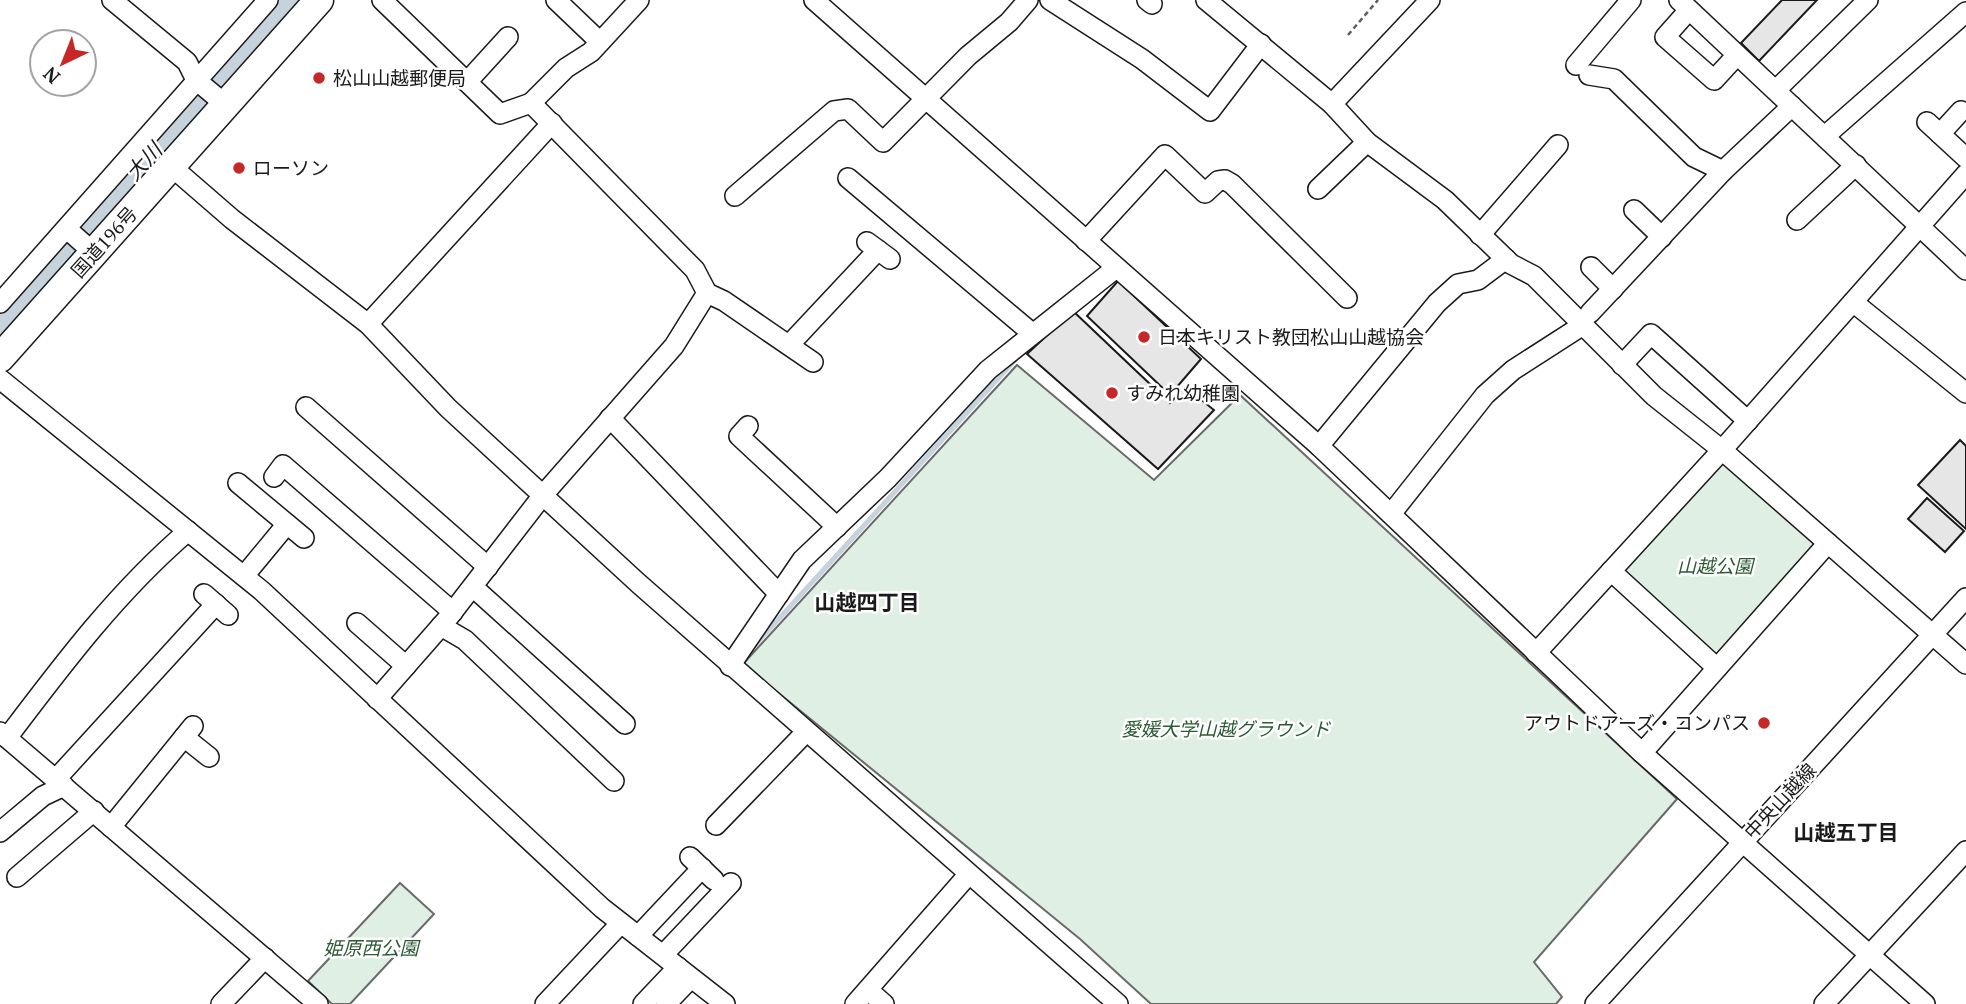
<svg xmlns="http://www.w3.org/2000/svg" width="1966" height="1004" font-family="'PT Serif','Noto Sans JP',serif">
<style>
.green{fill:#e0efe3;stroke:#6a6a6a;stroke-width:2}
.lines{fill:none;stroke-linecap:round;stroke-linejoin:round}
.stream{stroke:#c6d2dc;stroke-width:5}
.river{stroke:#c6d2dc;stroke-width:30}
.building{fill:#e6e6e6;stroke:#1a1a1a;stroke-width:2}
.minor-casing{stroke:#1a1a1a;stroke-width:22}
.highway-casing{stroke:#1a1a1a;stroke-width:31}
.path{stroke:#5f5f5f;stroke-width:2.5;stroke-dasharray:5 3.5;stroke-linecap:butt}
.minor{stroke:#fff;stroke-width:19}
.highway{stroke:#fff;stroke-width:28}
.poi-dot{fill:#c62828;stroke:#fff;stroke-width:2.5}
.labels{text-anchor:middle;stroke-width:5;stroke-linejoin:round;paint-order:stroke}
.poi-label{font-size:19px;fill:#1a1a1a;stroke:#fff;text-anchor:start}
.street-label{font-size:19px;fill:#1a1a1a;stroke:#fff}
.park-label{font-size:19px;font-style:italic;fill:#2b5a34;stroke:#fff}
.water-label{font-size:21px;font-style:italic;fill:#1a1a1a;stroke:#fff}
.neighbourhood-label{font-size:21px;font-weight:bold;fill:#1a1a1a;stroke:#fff}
</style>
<rect width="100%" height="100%" fill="#fff"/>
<g class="green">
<polygon points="1017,365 1154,480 1240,395 1677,799 1534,962 1562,997 1556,1004 1151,1004 1080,939 743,664"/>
<polygon points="1725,459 1820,544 1716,661 1621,574"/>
<polygon points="400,883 434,914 350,1004 332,1004 308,981"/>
</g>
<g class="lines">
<polyline class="stream" points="755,645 1015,360"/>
<polyline class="river" points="0,323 288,0"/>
</g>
<g class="building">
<polygon points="1782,0 1817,0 1759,61 1741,43"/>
<polygon points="1118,281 1201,359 1170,395 1087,316"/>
<polygon points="1073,311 1170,403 1185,387 1214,410 1158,469 1027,354"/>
<polygon points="1960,440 1966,446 1966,529 1918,485"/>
<polygon points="1927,498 1964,531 1945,552 1908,519"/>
</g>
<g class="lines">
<g class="minor-casing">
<g id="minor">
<polyline points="112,0 187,62 196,80 226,105"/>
<polyline points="556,0 600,42"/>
<polyline points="814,0 1319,446 1642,753 1925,1004"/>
<polyline points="1050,0 1142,59 1210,111 1261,44"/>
<polyline points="1147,0 1152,4"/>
<polyline points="1206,0 1332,104 1367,142 1445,200 1511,264 1534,276 1654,396 1722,450 1966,664"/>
<polyline points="1679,0 1966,270"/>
<polyline points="1689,10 1665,37 1714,80 1737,55"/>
<polyline points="1576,65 1631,0"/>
<polyline points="1589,75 1614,79 1694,157 1723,171"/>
<polyline points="467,82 508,37"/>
<polyline points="1776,90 1868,0"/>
<polyline points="531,103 566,68 591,52 639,0"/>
<polyline points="1332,104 1430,0"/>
<polyline points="1927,122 1966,158"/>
<polyline points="1940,134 1961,111"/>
<polyline points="1825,136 1966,12"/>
<polyline points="172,167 232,219 368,324 448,408 638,583 1118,1004"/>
<polyline points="848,178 1033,334"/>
<polyline points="1318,189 1367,142"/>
<polyline points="735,196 834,111 848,109 883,142 968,56 1009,22 1028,0"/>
<polyline points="1634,210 1662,237"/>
<polyline points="1797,220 1856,165"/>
<polyline points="67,229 94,253"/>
<polyline points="1480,235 1558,145"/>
<polyline points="1086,241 1165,155 1205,193 1218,181 1225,180 1232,184 1347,298"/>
<polyline points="867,242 890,259"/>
<polyline points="1591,267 1613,289"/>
<polyline points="707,293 724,301 813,362"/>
<polyline points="1853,302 1966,393"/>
<polyline points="0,303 268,0"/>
<polyline points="1590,313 1723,171 1792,106"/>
<polyline points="368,324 552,123"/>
<polyline points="789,345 878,250"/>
<polyline points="1622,365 1651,334 1748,421"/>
<polyline points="0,379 262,591 602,908 725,1004"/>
<polyline points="306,407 488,567"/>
<polyline points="610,418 779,594"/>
<polyline points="748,426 739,436 837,527"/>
<polyline points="1319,446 1437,303 1458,284 1478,280 1506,259"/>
<polyline points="274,477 283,465 453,612"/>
<polyline points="238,483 304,538"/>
<polyline points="1391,514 1485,395 1513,370 1583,325"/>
<polyline points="1611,571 1717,668"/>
<polyline points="244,576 287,524"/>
<polyline points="473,587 625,724"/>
<polyline points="204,594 228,615"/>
<polyline points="357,623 406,666"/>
<polyline points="441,626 465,640 614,781"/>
<polyline points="1536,653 1722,450 1966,174"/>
<polyline points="730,666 802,560 888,478 988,370 1116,268"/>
<polyline points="377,699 448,618 543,495 674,346 707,293 695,270 531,103 500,114 382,0"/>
<polyline points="0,732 318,1004"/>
<polyline points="184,737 209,757"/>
<path d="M7 738C63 664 117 592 188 531"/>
<polyline points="1642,753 1828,543"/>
<polyline points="56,779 216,604"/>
<polyline points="716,825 806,732"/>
<polyline points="111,827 193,726"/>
<polyline points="0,832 43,796 64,786"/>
<polyline points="690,857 714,880"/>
<polyline points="17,877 94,811"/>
<polyline points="638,936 702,868"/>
<polyline points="663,955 731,883"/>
<polyline points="868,990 884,1004"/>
<polyline points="221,1004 265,958"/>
<polyline points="545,1004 621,923"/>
<polyline points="643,1004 678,967"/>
<polyline points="666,1004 691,978"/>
<polyline points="855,1004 968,875"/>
<polyline points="1595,1004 1966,598"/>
<polyline points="1824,1004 1966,851"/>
</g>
</g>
<g class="highway-casing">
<polyline id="highway" points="0,358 319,0"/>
</g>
<polyline class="path" points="1348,35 1378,0"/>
<use href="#minor" class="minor"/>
<use href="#highway" class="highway"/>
</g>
<g class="poi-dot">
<circle cx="319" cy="78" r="7"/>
<circle cx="239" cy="168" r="7"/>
<circle cx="1144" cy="337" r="7"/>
<circle cx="1112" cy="393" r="7"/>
<circle cx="1764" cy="723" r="7"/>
</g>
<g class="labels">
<g class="poi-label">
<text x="333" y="85">松山山越郵便局</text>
<text x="253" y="175">ローソン</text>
<text x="1158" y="344">日本キリスト教団松山山越協会</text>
<text x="1126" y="400">すみれ幼稚園</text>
<text x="1750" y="730" text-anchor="end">アウトドアーズ・コンパス</text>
</g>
<g class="street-label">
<text transform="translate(104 242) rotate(-48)" y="7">国道196号</text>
<text transform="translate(1780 801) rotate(-47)" y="7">中央山越線</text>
</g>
<g class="park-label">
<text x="1715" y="573">山越公園</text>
<text x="1226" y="736">愛媛大学山越グラウンド</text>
<text x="371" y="955">姫原西公園</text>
</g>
<g class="water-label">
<text transform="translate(144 162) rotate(-48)" y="7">大川</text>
</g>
<g class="neighbourhood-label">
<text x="867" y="610">山越四丁目</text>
<text x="1846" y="840">山越五丁目</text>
</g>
</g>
<g transform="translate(63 63) rotate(223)"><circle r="33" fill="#ffffff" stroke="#a3a3a3" stroke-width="2"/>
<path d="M0-5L12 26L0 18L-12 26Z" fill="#c62828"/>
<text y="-10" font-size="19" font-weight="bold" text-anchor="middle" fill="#1a1a1a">N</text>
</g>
</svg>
